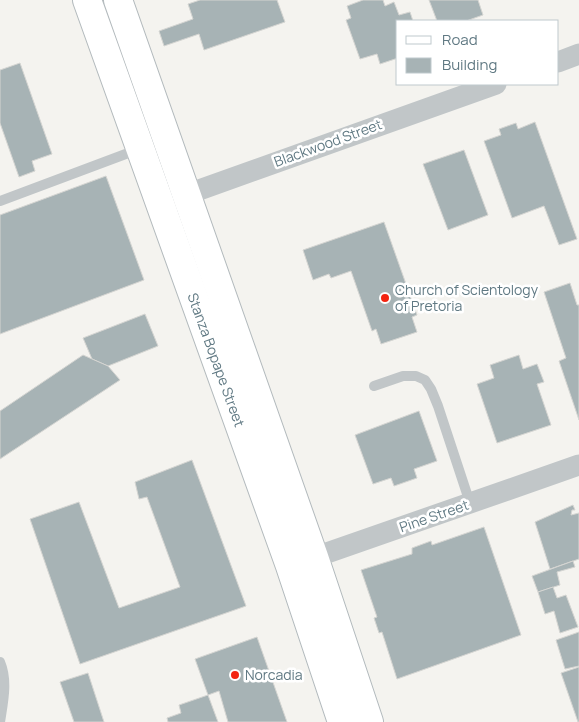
<svg xmlns="http://www.w3.org/2000/svg" width="579" height="722" font-family="Manrope,sans-serif">
<style>
.building{fill:#a7b3b5;stroke:#d5d5d2}
.lines{fill:none;stroke-linecap:round;stroke-linejoin:round}
.secondary-casing{stroke:#b3babd;stroke-width:30}
.service{stroke:#c1c6c8;stroke-width:10}
.minor{stroke:#c1c6c8;stroke-width:21}
.secondary{stroke:#fff;stroke-width:28}
.poi-dot{fill:#f32310;stroke:#fff;stroke-width:2}
.labels{text-anchor:middle;stroke-width:5;stroke-linejoin:round;paint-order:stroke}
.street-label{font-size:14px;fill:#607983;stroke:#fff}
.poi-label{font-size:14px;fill:#607983;stroke:#fff;text-anchor:start}
</style>
<rect width="100%" height="100%" fill="#f4f3ef"/>
<g class="building">
<polygon points="200,0 277,0 285,22 204,50 199,34 164,46 159,31 193,19 188,4"/>
<polygon points="363,0 383,0 385,6 394,2 399,15 410,12 413,21 398,21 398,58 380,64 377,54 360,59 346,20 351,18 347,6"/>
<polygon points="429,0 478,0 483,15 466,21 437,21"/>
<polygon points="20,63 52,154 32,161 35,171 19,177 0,123 0,70"/>
<polygon points="535,122 577,239 559,245 544,206 512,218 484,141 501,135 499,129 516,123 518,129"/>
<polygon points="464,150 488,215 448,230 423,164"/>
<polygon points="106,176 144,280 0,334 0,215"/>
<polygon points="384,222 417,315 412,317 417,332 381,344 376,329 372,331 351,271 331,278 329,274 313,280 303,250"/>
<polygon points="570,283 577,305 579,305 579,420 559,361 566,358 544,292"/>
<polygon points="145,314 158,346 108,366 92,359 83,338"/>
<polygon points="83,355 108,366 120,380 0,459 0,411"/>
<polygon points="519,355 523,369 537,364 544,382 537,384 551,425 497,443 477,384 494,378 490,365"/>
<polygon points="419,411 437,461 414,469 417,478 394,486 391,478 373,484 355,435"/>
<polygon points="192,460 246,606 80,664 30,519 79,502 119,608 180,587 147,497 139,499 135,482"/>
<polygon points="573,505 575,510 572,510 571,515 579,513 579,559 550,569 535,522"/>
<polygon points="484,527 521,635 397,679 382,632 379,633 374,618 377,617 361,570 412,554 412,548 431,541 432,545"/>
<polygon points="573,561 575,567 557,572 560,585 538,592 532,576"/>
<polygon points="553,587 557,598 566,595 578,627 560,633 554,611 545,614 538,592"/>
<polygon points="579,632 579,666 565,669 556,640"/>
<polygon points="257,637 287,722 228,722 219,691 208,695 195,659"/>
<polygon points="579,667 579,722 578,722 561,673"/>
<polygon points="88,673 104,722 74,722 60,682"/>
<polygon points="208,695 218,722 168,722 167,718 181,713 179,705"/>
</g>
<g class="lines">
<g class="secondary-casing">
<g id="secondary">
<polyline points="87,0 290,566 342,722"/>
<polyline points="118,0 314,557 369,722"/>
</g>
</g>
<g class="service">
<polyline points="0,201 139,149"/>
<polyline points="374,386 403,376 416,376 425,380 431,389 438,406 470,503"/>
<path d="M0 662C8 681 3 702 0 722"/>
</g>
<g class="minor">
<polyline points="558,62 579,54"/>
<polyline points="160,204 496,84"/>
<polyline points="301,562 579,465"/>
</g>
<use href="#secondary" class="secondary"/>
</g>
<g class="poi-dot">
<circle cx="385" cy="298" r="5"/>
<circle cx="235" cy="675" r="5"/>
</g>
<g class="labels">
<g class="street-label">
<text transform="translate(328 143) rotate(-20)" y="5">Blackwood Street</text>
<text transform="translate(216 360) rotate(70)" y="5">Stanza Bopape Street</text>
<text transform="translate(434 516) rotate(-19)" y="5">Pine Street</text>
</g>
<g class="poi-label">
<text x="395" y="295">Church of Scientology<tspan x="395" dy="16">of Pretoria</tspan></text>
<text x="245" y="680">Norcadia</text>
</g>
</g>
<rect x="396" y="20" width="162" height="65" fill="#ffffff" stroke="#bfc9cd"/>
<rect x="406" y="36" width="25" height="8" fill="#ffffff" stroke="#bfc9cd"/>
<text x="442" y="45" font-size="15" fill="#607983">Road</text>
<rect x="406" y="58" width="25" height="15" fill="#a7b3b5" stroke="#bfc9cd"/>
<text x="442" y="70" font-size="15" fill="#607983">Building</text>
</svg>
